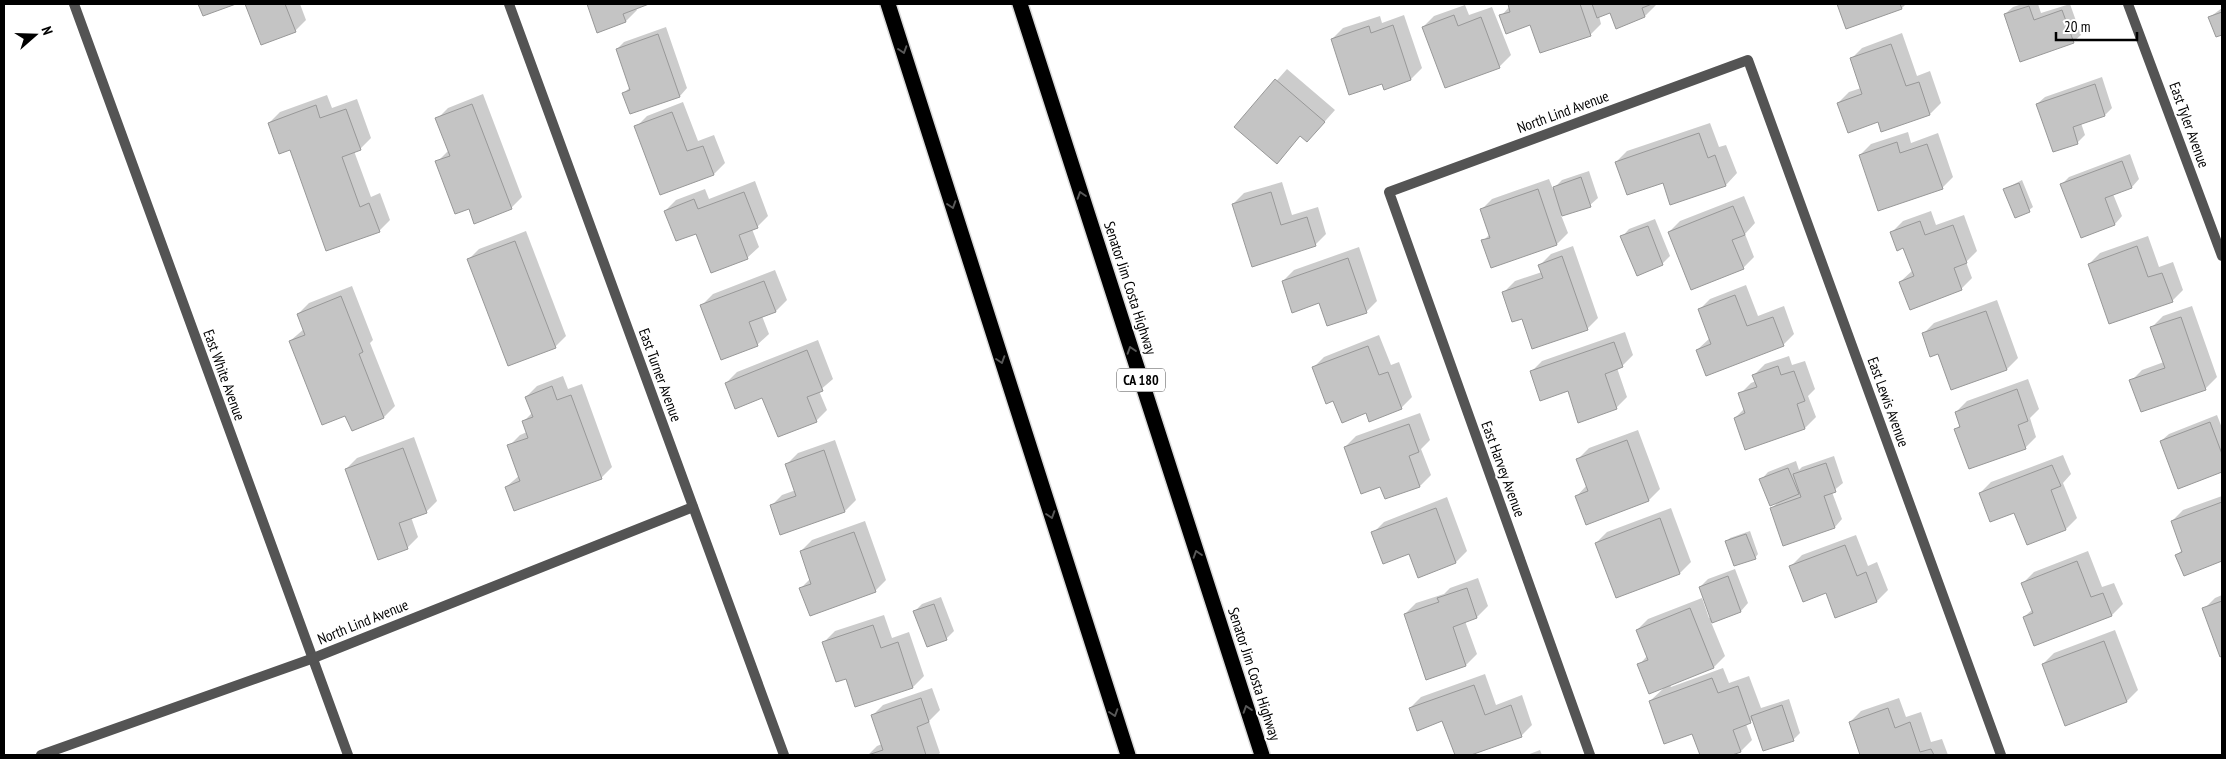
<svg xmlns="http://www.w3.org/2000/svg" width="2226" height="759" font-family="'PT Sans Narrow',sans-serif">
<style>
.shadow{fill:#0003}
.building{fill:#c4c4c4;stroke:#989898}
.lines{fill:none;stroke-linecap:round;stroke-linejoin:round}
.motorway-casing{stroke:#dbdbdb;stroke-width:18}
.minor{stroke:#545454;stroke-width:10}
.motorway{stroke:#000;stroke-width:15}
.oneway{stroke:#595959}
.labels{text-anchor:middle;stroke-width:4;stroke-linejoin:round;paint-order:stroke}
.shield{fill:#fff;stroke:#4c4c4c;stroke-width:1}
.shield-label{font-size:14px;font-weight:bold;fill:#000}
.street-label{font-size:15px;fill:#000;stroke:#fff}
</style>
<rect width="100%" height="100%" fill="#fff"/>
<g class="shadow">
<polygon points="246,4 300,4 306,20 295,31 261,43"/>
<polygon points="588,4 646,4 636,8 637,10 626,21 598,32"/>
<polygon points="1509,4 1655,4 1656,5 1645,16 1617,27 1610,11 1599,16 1601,24 1590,35 1501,16 1510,6"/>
<polygon points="1839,4 1906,4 1902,8 1847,28"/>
<polygon points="2022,4 2038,4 2041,13 2070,4 2081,35 2073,42 2005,14 2013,7"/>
<polygon points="1465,5 1469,15 1492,7 1511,55 1500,66 1446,87 1423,27 1434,16"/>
<polygon points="2222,8 2222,33 2217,35 2210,17"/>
<polygon points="1404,15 1422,68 1411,79 1332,39 1343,28 1380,16 1382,23"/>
<polygon points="666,27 687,88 680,96 624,93 630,87 617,49 624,42"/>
<polygon points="1902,33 1917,76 1930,71 1941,103 1930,114 1879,121 1838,103 1849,92 1861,88 1851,59 1862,48"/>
<polygon points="1287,69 1335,110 1318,129 1301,135 1277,162 1236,127"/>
<polygon points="2102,77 2112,108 2105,115 2081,123 2085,135 2077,143 2037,104 2045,97"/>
<polygon points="483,94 522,197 511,208 469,208 437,162 449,150 437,119 448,108"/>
<polygon points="327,95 332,108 357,99 371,138 360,149 354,151 371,197 380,193 390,220 379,231 291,149 269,123 280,112"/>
<polygon points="683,102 698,141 714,135 725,163 714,174 661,193 636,127 647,116"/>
<polygon points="1710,123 1719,147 1726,145 1737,173 1726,185 1671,203 1663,182 1616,162 1627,151"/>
<polygon points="1908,132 1911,143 1938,133 1953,177 1942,188 1860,155 1871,144"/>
<polygon points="2130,154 2139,179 2132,187 2113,194 2122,216 2115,224 2081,236 2062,184 2069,177"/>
<polygon points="1589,171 1598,198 1590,205 1561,215 1568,233 1557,244 1483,241 1490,234 1481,210 1492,199 1549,179 1553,189 1562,180"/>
<polygon points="2022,180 2033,207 2029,210 2005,189"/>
<polygon points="755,181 768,216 757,227 752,229 759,247 747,258 711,272 696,232 665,211 676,200 705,189 709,199"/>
<polygon points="1282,182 1292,215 1318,207 1326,234 1315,245 1233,204 1244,193"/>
<polygon points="1744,196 1755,223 1745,234 1754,257 1743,268 1669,232 1680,221"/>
<polygon points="1931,211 1936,225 1964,215 1977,251 1966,262 1972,278 1961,289 1900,282 1913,270 1904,247 1892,232 1903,221"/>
<polygon points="1655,219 1670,256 1662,264 1622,237 1629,229"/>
<polygon points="526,231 566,336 555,347 468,260 479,249"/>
<polygon points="2148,236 2159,267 2173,262 2183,290 2172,301 2089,264 2100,253"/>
<polygon points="1573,246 1598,318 1587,329 1504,292 1515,281 1542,272 1540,265 1551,254"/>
<polygon points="1359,247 1377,301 1366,312 1283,281 1294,270"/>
<polygon points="775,270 787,300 776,311 762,316 769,334 757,345 702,305 713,294"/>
<polygon points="1746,285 1758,316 1784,306 1794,334 1783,345 1697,350 1710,338 1699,310 1710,299"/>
<polygon points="352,286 373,340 370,343 395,406 384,417 353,429 346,414 290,341 304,329 298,314 309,303"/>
<polygon points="1997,300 2018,358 2007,369 1952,388 1939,352 1923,334 1934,323"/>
<polygon points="2192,306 2217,377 2206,388 2141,411 2131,381 2142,370 2164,362 2152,327 2163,316"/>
<polygon points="1625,332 1633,355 1622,366 1617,368 1627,397 1616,408 1569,390 1531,372 1542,361"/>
<polygon points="1379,335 1391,365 1399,362 1412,397 1401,408 1367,412 1334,399 1313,368 1324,357"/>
<polygon points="818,340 833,379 819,391 827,410 816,421 763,397 726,383 737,372"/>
<polygon points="1789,356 1792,365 1805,361 1815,389 1808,396 1816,417 1805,428 1746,449 1735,418 1745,408 1740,394 1751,383 1756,381 1754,375 1765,364"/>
<polygon points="563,376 568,389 582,384 612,467 601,478 506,487 520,475 509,446 520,435 527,432 523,422 532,413 526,397 537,386"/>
<polygon points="2028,379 2039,409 2030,418 2036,437 2025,448 1956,429 1961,424 1956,412 1967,401"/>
<polygon points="1420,413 1430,440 1421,449 1431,475 1420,486 1385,498 1381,486 1345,447 1356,436"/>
<polygon points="2217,415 2222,428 2222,471 2179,488 2161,441 2169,434"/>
<polygon points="1638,430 1660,489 1649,500 1586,523 1576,497 1587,485 1578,459 1589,448"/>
<polygon points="414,437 437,501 426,512 411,517 418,537 407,548 346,469 357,458"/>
<polygon points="835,440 856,500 845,511 771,506 782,495 796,490 787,464 798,453"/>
<polygon points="2063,455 2071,474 2063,483 2077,518 2066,529 2015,511 1980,493 1991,482"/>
<polygon points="1834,456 1843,483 1832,492 1842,519 1835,527 1784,544 1772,508 1779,501 1761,480 1768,472 1796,461 1799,470 1802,467"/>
<polygon points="2222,496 2222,560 2184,575 2177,555 2183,549 2172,521 2183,510"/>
<polygon points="1447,497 1467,551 1456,562 1419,576 1410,553 1373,533 1384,522"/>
<polygon points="1671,508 1691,562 1680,573 1616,596 1596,543 1607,532"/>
<polygon points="865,521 886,580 875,591 801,588 811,578 801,551 812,540"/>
<polygon points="1750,531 1758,554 1755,558 1727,541 1730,538"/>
<polygon points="1856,535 1868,566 1877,562 1888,590 1877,601 1836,616 1826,592 1791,566 1802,555"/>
<polygon points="2088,551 2102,587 2114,583 2123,604 2112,615 2024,617 2033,609 2023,583 2034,572"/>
<polygon points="1735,569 1748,603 1741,611 1711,622 1725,656 1714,667 1670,685 1671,687 1723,668 1729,683 1749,676 1761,708 1789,699 1800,733 1793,740 1754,719 1746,724 1752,740 1741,751 1729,755 1701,755 1692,732 1650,701 1665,687 1639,665 1647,656 1637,630 1648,619 1702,598 1709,618 1712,617 1700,587 1708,579"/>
<polygon points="1478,578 1488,606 1477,617 1465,621 1477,654 1466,665 1405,614 1416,603 1444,594 1450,588"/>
<polygon points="2222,595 2222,654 2220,655 2204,609 2215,598"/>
<polygon points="941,597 954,631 946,639 915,611 922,604"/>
<polygon points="884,615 892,638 909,632 924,676 913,687 856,706 847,677 824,642 835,631"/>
<polygon points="2115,630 2138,690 2127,701 2043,664 2054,653"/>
<polygon points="1485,674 1496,705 1522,695 1532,725 1521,736 1467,755 1456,755 1443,720 1410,708 1421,697"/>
<polygon points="932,688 940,710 929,721 940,753 938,755 868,755 877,746 882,744 872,716 883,705"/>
<polygon points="1899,698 1906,717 1921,712 1931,742 1942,739 1948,755 1862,755 1850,722 1861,711"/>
<polygon points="1540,750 1542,755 1527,755"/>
</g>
<g class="building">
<polygon points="198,4 236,4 203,16"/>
<polygon points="245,4 285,4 296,32 261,45"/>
<polygon points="587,4 649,4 623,14 626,22 597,33"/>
<polygon points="1508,4 1580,4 1591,36 1540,53 1530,25 1506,34 1499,15 1510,12"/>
<polygon points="1592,4 1652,4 1642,8 1645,17 1616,29 1610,13 1597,18"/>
<polygon points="1837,4 1900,4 1902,9 1846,29"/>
<polygon points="2029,6 2034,20 2062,10 2074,43 2020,62 2004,14"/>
<polygon points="2222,12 2222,35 2216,37 2208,17"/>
<polygon points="1454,15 1458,26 1481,17 1500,68 1445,88 1422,27"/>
<polygon points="1393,25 1411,80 1384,90 1382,84 1349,95 1331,39 1369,26 1371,33"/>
<polygon points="658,34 680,97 630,114 622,93 630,90 616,49"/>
<polygon points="1891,44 1906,86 1919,82 1930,115 1881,132 1878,122 1848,133 1837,103 1862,94 1850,58"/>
<polygon points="1275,79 1325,122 1307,142 1300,136 1277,164 1234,127"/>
<polygon points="2095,84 2105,116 2073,127 2078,144 2053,152 2036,104"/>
<polygon points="472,104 512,209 474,224 469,209 455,214 435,161 450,156 435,118"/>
<polygon points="316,105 320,118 346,109 361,150 342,157 360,207 369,203 380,232 326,251 290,150 279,154 268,123"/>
<polygon points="672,112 687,151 703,146 714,175 660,195 634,126"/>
<polygon points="1699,133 1708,158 1715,155 1726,186 1670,205 1663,183 1627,195 1615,162"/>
<polygon points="1897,142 1900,153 1927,144 1943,189 1878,211 1859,155"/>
<polygon points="2122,161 2132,188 2105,198 2115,225 2081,238 2060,184"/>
<polygon points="1581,177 1591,207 1562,216 1553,187"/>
<polygon points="2019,183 2030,212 2015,218 2003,189"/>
<polygon points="1538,189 1557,245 1491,268 1481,240 1490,238 1480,209"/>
<polygon points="744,192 758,228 739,235 748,259 711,273 696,234 676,241 664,211 694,199 698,209"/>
<polygon points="1271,192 1281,225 1307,217 1316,246 1252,267 1232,204"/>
<polygon points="1733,206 1745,235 1732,240 1744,269 1691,290 1668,232"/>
<polygon points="1920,221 1925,235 1953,225 1967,263 1954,268 1962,290 1910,310 1899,282 1914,276 1903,248 1897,251 1890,232"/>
<polygon points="1648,226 1663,265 1637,276 1620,236"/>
<polygon points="515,241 556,348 508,366 467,259"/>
<polygon points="2137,246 2148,277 2162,273 2173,302 2109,324 2088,264"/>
<polygon points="1562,256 1588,330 1532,349 1522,319 1512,322 1502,292 1543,278 1538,265"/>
<polygon points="1348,258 1367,313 1327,326 1319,303 1292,313 1282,281"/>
<polygon points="764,281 776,312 749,322 758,346 721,360 700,305"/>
<polygon points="1735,295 1747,326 1773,317 1784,346 1706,376 1696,350 1711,344 1698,309"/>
<polygon points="341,296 363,352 359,354 384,418 352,431 345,416 322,425 289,341 305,335 297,314"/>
<polygon points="1986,311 2007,370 1951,390 1938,354 1930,357 1922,333"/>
<polygon points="2181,317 2206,390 2141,412 2129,380 2165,368 2150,327"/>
<polygon points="1614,342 1623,367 1605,374 1617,409 1578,423 1568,391 1540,401 1530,371"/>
<polygon points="1368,346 1379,375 1388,372 1402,409 1369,422 1366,413 1342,423 1333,401 1326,404 1312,367"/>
<polygon points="807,350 823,391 807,397 817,422 778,437 762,398 735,409 725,383"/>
<polygon points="1778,366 1781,375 1794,371 1805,401 1797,404 1805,429 1745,450 1734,418 1745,413 1738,393 1757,387 1752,375"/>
<polygon points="552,386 557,400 571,395 602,479 514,511 505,487 520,481 507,445 528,438 522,421 533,417 525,397"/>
<polygon points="2017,389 2028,421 2018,425 2026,449 1969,469 1954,429 1960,427 1955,412"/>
<polygon points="2210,422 2222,454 2222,472 2178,489 2160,441"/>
<polygon points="1409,424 1419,452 1409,456 1420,487 1385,499 1380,487 1361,494 1344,447"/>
<polygon points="1627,440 1649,501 1586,525 1575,496 1588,491 1576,459"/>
<polygon points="403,448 427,513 399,523 408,549 378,560 345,469"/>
<polygon points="824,450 845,512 780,535 770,505 796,496 785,464"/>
<polygon points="1826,463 1836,492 1824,496 1835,528 1783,546 1770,508 1801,497 1793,474"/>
<polygon points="2052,465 2061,486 2051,490 2066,530 2027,545 2014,513 1990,522 1979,493"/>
<polygon points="1788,468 1799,494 1770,506 1759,479"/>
<polygon points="2222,502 2222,561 2184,576 2175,555 2182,552 2171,521"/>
<polygon points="1436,508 1456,563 1418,578 1409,554 1383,564 1371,532"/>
<polygon points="1660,518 1680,574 1616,598 1595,543"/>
<polygon points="854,532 876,592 810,616 799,588 811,584 800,551"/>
<polygon points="1746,534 1756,559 1734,566 1725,541"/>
<polygon points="1845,545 1857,576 1866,572 1877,602 1835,618 1826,593 1803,602 1789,566"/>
<polygon points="2077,561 2091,597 2103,593 2112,616 2034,646 2023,617 2033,613 2021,583"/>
<polygon points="1728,576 1741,612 1712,623 1699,587"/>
<polygon points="1467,588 1477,618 1453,627 1466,666 1426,680 1404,614 1439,602 1437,598"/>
<polygon points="2222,601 2222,656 2220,657 2202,608"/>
<polygon points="934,604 947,640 927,647 913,611"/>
<polygon points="1690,608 1714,668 1649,694 1637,664 1648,660 1636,630"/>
<polygon points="873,625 881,648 898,642 913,688 855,707 846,679 836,682 822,642"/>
<polygon points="2104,641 2127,702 2065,726 2042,664"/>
<polygon points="1712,678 1718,693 1738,686 1751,723 1733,730 1741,752 1732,755 1700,755 1692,734 1664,744 1649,701"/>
<polygon points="1474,685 1485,715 1511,705 1522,737 1471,755 1455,755 1442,721 1417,731 1409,708"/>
<polygon points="921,698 929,722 917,727 926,755 868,755 883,750 871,715"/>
<polygon points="1782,705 1794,741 1763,751 1751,716"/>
<polygon points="1888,708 1895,728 1910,722 1920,752 1931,749 1934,755 1860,755 1849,722"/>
</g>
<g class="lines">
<g class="motorway-casing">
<g id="motorway">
<polyline points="888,4 1128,755"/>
<polyline points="1020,4 1262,755"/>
</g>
</g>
<g class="minor">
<polyline points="74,4 348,755"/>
<polyline points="509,4 784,755"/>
<polyline points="2128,4 2222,256"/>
<polyline points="41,755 311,659 693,507"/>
<polyline points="1590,755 1389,192 1748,60 2001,755"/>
</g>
<use href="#motorway" class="motorway"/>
</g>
<defs><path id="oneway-chevron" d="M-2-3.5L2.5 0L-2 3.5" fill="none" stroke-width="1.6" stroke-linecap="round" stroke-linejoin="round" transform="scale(1.25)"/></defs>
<g class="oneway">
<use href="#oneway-chevron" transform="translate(903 50) rotate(72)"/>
<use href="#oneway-chevron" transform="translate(1081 195) rotate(-108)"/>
<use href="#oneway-chevron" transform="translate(952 205) rotate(72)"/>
<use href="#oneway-chevron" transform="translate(1131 350) rotate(-108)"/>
<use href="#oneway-chevron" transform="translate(1001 360) rotate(72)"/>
<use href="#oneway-chevron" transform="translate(1051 515) rotate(72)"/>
<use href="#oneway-chevron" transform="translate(1197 554) rotate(-108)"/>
<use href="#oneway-chevron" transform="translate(1247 709) rotate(-108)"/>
<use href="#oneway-chevron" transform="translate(1114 713) rotate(72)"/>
</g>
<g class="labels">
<rect class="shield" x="1117" y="368.5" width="48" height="23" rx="4"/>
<g class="shield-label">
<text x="1141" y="385">CA 180</text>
</g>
<g class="street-label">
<text transform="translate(1563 112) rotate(-20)" y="5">North Lind Avenue</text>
<text transform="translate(2189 125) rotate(70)" y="5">East Tyler Avenue</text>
<text transform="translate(1130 288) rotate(72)" y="5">Senator Jim Costa Highway</text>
<text transform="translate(224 375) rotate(70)" y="5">East White Avenue</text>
<text transform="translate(660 375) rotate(70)" y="5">East Turner Avenue</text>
<text transform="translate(1888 402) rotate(70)" y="5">East Lewis Avenue</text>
<text transform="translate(1503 469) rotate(70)" y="5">East Harvey Avenue</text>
<text transform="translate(363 622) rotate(-22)" y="5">North Lind Avenue</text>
<text transform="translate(1254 674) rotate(72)" y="5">Senator Jim Costa Highway</text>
</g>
</g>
<rect width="2226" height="759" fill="none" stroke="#000000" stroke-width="10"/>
<g transform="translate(35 35) rotate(70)" stroke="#ffffff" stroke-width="4" paint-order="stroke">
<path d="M0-4L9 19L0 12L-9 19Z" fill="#000000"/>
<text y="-8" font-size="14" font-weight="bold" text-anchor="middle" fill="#000000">N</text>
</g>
<path d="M2056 32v8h81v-8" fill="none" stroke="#000000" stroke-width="2.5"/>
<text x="2064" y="32" font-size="15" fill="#000000" stroke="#ffffff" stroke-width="4" paint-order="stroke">20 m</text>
</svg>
